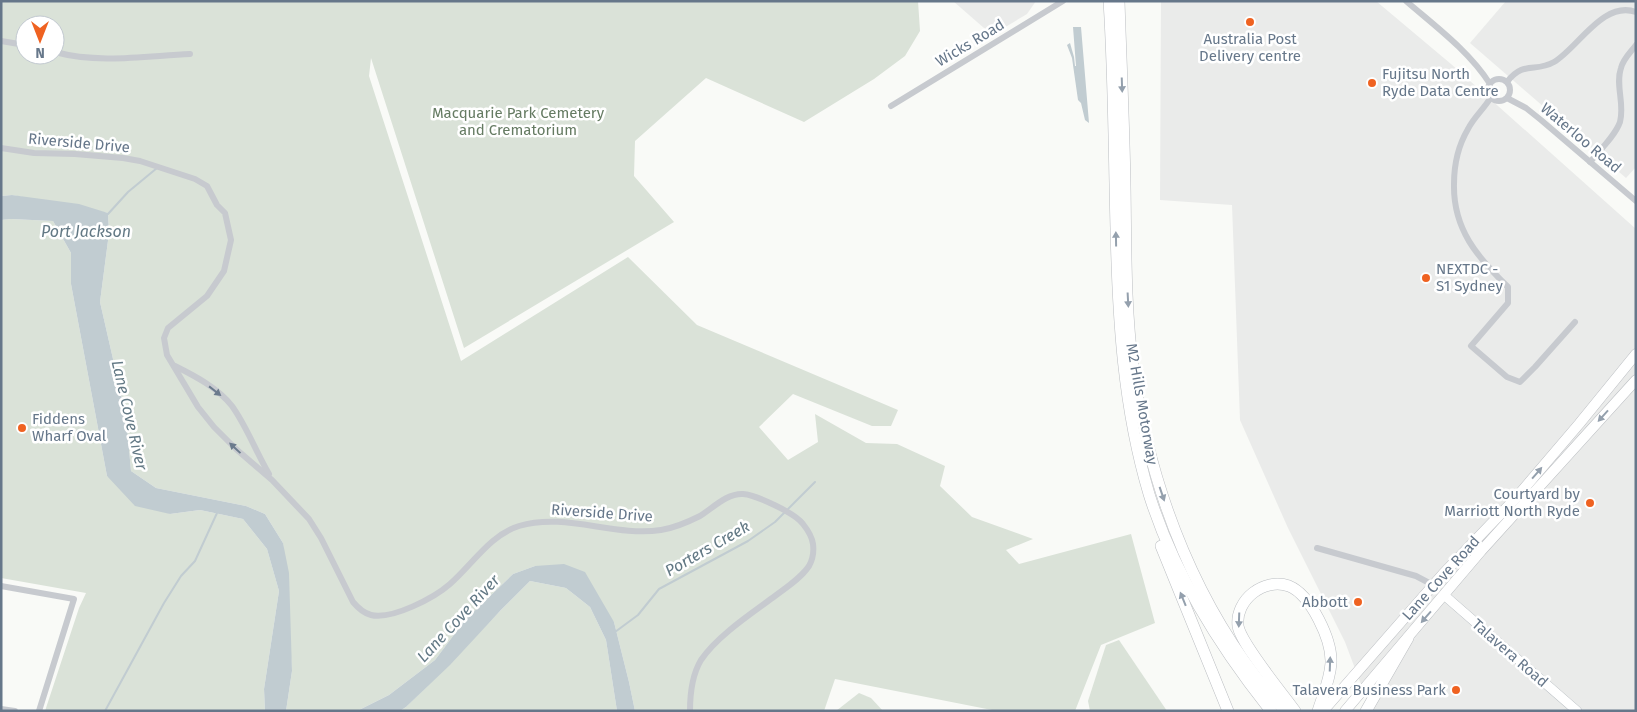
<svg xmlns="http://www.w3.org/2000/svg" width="1637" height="712" font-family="'Fira Sans',sans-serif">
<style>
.built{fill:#eaebea}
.green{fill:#dae2d8;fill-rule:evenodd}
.water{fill:#c1ccd1}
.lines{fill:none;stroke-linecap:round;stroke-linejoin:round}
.stream{stroke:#c1ccd1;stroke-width:2}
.secondary-casing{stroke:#bbc0c5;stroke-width:10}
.trunk-casing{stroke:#bbbec2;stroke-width:11}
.motorway-casing{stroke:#bbbec2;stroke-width:12}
.minor{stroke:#c7cacf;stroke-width:6}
.secondary{stroke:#fff;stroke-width:9}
.trunk{stroke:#fff;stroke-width:10}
.motorway{stroke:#fff;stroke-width:11}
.oneway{fill:#94a0ad}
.oneway2{fill:#6b7b8d}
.poi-dot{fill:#ef6221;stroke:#fff;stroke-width:2}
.labels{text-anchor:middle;stroke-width:5;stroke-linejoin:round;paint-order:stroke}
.poi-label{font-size:15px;fill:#66778a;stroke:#fff;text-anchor:start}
.street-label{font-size:15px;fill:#66778a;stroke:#fff}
.park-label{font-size:15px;fill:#657b62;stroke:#fff}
.water-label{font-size:16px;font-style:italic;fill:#637985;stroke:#fff}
</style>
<rect width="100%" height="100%" fill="#f9faf7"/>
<g class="built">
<polygon points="953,1 1036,1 1027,14 992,35"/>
<polygon points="1161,1 1376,1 1451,64 1636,229 1636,711 1371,711 1345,642 1288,528 1240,420 1232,205 1160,200"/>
<polygon points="1506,1 1636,1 1636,167 1626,178 1470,43"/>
</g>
<g class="green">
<path d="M1 1H918L920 31 905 56 874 79 804 122 706 78 635 141 634 176 674 222 464 348 371 58 369 76 461 361 628 257 697 325 898 410 891 426H872L793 394 759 427 788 460 818 442 815 414 866 443 897 444 945 466 940 486 972 517 1033 539 1006 550 1019 564 1131 534 1155 623 1101 645 1075 711H997L835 679 824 711H635L629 682 614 622 535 566 513 574 465 620 435 660 389 695 357 711H286L292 671 283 543 265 514 246 506 156 488 131 471 126 416 100 302 109 233 108 213 12 195 1 196ZM25 25H55V55H25Z"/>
<polygon points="11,219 53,221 71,253 71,284 107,476 170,514 200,510 243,519 267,549 279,591 264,689 265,711 45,711 79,608 86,593 1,578 1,220"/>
<path d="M530 581 566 588 590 607 606 640 617 711H400L406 707C449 666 488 622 530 581Z"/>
<polygon points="1119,640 1167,711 1090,711 1088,701 1106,645"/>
<polygon points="859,693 871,698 883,711 836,711"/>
</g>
<g class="water">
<polygon points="1073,27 1081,27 1089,123 1085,120 1081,103 1078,100 1072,58 1067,45 1070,43 1074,57 1075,66 1076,66"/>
<polygon points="12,195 79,204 108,213 109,233 100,302 126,416 131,471 156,488 246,506 265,514 283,543 289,573 292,671 286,711 265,711 264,689 279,591 267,549 243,519 200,510 170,514 135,506 107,476 71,284 71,253 53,221 11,219 1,220 1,196"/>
<polygon points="564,564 585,572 614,622 629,682 635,711 617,711 606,640 590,607 566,588 530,581 501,610 450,665 406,707 400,711 357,711 389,695 435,660 465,620 513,574 535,566"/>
</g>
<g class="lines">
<g class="stream">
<polyline points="108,214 128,192 157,168"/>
<polyline points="615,632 638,615 659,589 748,541 775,522 815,482"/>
<polyline points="105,711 164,603 181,576 195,561 217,513"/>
</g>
<g class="secondary-casing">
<polyline id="secondary" points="1444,595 1577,711"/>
</g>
<g class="trunk-casing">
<g id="trunk">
<polyline points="1323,711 1443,574 1515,499 1579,424 1636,354"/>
<polyline points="1345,711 1481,551 1636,380"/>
</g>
</g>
<g class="motorway-casing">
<g id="motorway">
<path d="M1109 1C1114 77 1114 153 1116 228 1118 318 1123 407 1149 494 1174 574 1219 646 1271 711"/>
<path d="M1119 1C1121 63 1124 125 1125 186 1126 246 1125 308 1133 367 1150 490 1199 619 1285 711"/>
<polyline points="1161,546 1228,711"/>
<path d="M1295 711C1283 694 1241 644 1238 626 1235 600 1264 577 1289 586 1311 595 1332 640 1331 663 1330 680 1323 695 1318 711"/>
<polyline points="1366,711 1408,638"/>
</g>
</g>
<g class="minor">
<path d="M1406 1C1435 26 1469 51 1490 84"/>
<polyline points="1,41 25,45"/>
<path d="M55 52C99 64 146 56 190 54"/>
<circle cx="1499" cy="90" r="11"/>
<path d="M1507 82C1524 60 1535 73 1554 62 1578 48 1603 0 1636 12"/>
<path d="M1491 97C1484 109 1474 117 1468 129 1458 146 1454 164 1454 184 1453 229 1477 257 1508 287V303L1471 346 1507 377 1520 382 1535 367 1575 322"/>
<polyline points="1507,98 1526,108 1541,120 1636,201"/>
<polyline points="891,106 1063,1"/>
<path d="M1 148 34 153 75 154 123 158 140 161 195 179 207 186 217 205 225 213 231 240 224 271 207 296 168 328 164 338 167 355 198 407 214 427 236 449 272 480 309 519 321 538 353 602C358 608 363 613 371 615 392 620 434 598 450 584 472 565 490 535 519 526 566 512 613 537 661 530 675 528 688 522 700 516 713 508 727 493 743 494 756 495 795 513 803 524 807 529 812 537 813 544 814 552 813 559 809 566 801 578 787 587 775 596 752 613 717 636 701 660 692 675 690 694 690 711"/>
<path d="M1590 162C1600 150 1615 136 1620 122 1625 104 1615 85 1621 68 1623 59 1630 53 1636 45"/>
<path d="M175 366C195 376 218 388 232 406 247 427 256 452 269 474"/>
<polyline points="1317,548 1416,576 1433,585"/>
<polyline points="1,586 74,599 39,711"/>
<polyline points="1,709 15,711"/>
</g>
<use href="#secondary" class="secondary"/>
<use href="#trunk" class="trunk"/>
<use href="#motorway" class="motorway"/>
</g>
<defs><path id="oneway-solid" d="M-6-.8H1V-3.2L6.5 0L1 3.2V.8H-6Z" transform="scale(1.25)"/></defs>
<g class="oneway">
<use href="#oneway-solid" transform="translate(1122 85) rotate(88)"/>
<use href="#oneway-solid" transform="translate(1116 239) rotate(-91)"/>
<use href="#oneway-solid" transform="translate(1128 300) rotate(87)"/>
<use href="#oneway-solid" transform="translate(1603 416) rotate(132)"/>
<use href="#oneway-solid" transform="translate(1537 473) rotate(-49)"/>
<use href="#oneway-solid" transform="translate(1162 494) rotate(71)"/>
<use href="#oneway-solid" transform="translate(1183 599) rotate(-112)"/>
<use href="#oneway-solid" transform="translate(1426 617) rotate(131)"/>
<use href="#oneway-solid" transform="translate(1239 620) rotate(92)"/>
<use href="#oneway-solid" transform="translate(1330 664) rotate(-88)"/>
</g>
<g class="oneway2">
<use href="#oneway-solid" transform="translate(215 391) rotate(38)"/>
<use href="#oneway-solid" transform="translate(235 448) rotate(-137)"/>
</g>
<g class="poi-dot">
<circle cx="1250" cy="22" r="5"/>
<circle cx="1372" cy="83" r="5"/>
<circle cx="1426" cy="278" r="5"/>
<circle cx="22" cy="428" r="5"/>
<circle cx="1590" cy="503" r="5"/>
<circle cx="1358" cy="602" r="5"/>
<circle cx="1456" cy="690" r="5"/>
</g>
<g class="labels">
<g class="poi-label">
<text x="1250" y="44" text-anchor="middle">Australia Post<tspan x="1250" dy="17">Delivery centre</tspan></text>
<text x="1382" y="79">Fujitsu North<tspan x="1382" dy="17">Ryde Data Centre</tspan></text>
<text x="1436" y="274">NEXTDC -<tspan x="1436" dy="17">S1 Sydney</tspan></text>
<text x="32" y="424">Fiddens<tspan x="32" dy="17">Wharf Oval</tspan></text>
<text x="1580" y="499" text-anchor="end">Courtyard by<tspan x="1580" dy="17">Marriott North Ryde</tspan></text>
<text x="1348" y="607" text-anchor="end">Abbott</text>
<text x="1446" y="695" text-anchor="end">Talavera Business Park</text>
</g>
<g class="street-label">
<text transform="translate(970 43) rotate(-31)" y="5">Wicks Road</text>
<text transform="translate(1581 138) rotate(40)" y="5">Waterloo Road</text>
<text transform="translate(79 143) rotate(5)" y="5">Riverside Drive</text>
<text transform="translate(1142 404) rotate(80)" y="5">M2 Hills Motorway</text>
<text transform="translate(602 513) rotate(4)" y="5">Riverside Drive</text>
<text transform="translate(1441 578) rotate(-48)" y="5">Lane Cove Road</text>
<text transform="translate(1510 653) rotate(41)" y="5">Talavera Road</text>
</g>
<g class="park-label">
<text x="518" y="118">Macquarie Park Cemetery<tspan x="518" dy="17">and Crematorium</tspan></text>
</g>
<g class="water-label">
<text x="86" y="237">Port Jackson</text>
<text transform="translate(130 415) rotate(77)" y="6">Lane Cove River</text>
<text transform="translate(707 548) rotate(-30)" y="6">Porters Creek</text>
<text transform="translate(458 618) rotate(-47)" y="6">Lane Cove River</text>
</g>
</g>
<rect width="1637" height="712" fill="none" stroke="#66778a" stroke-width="5"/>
<g transform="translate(40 40) rotate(180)"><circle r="24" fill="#ffffff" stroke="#c2c9d0"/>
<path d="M0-4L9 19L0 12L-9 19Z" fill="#ef6221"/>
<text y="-8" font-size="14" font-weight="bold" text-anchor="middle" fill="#66778a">N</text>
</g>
</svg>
